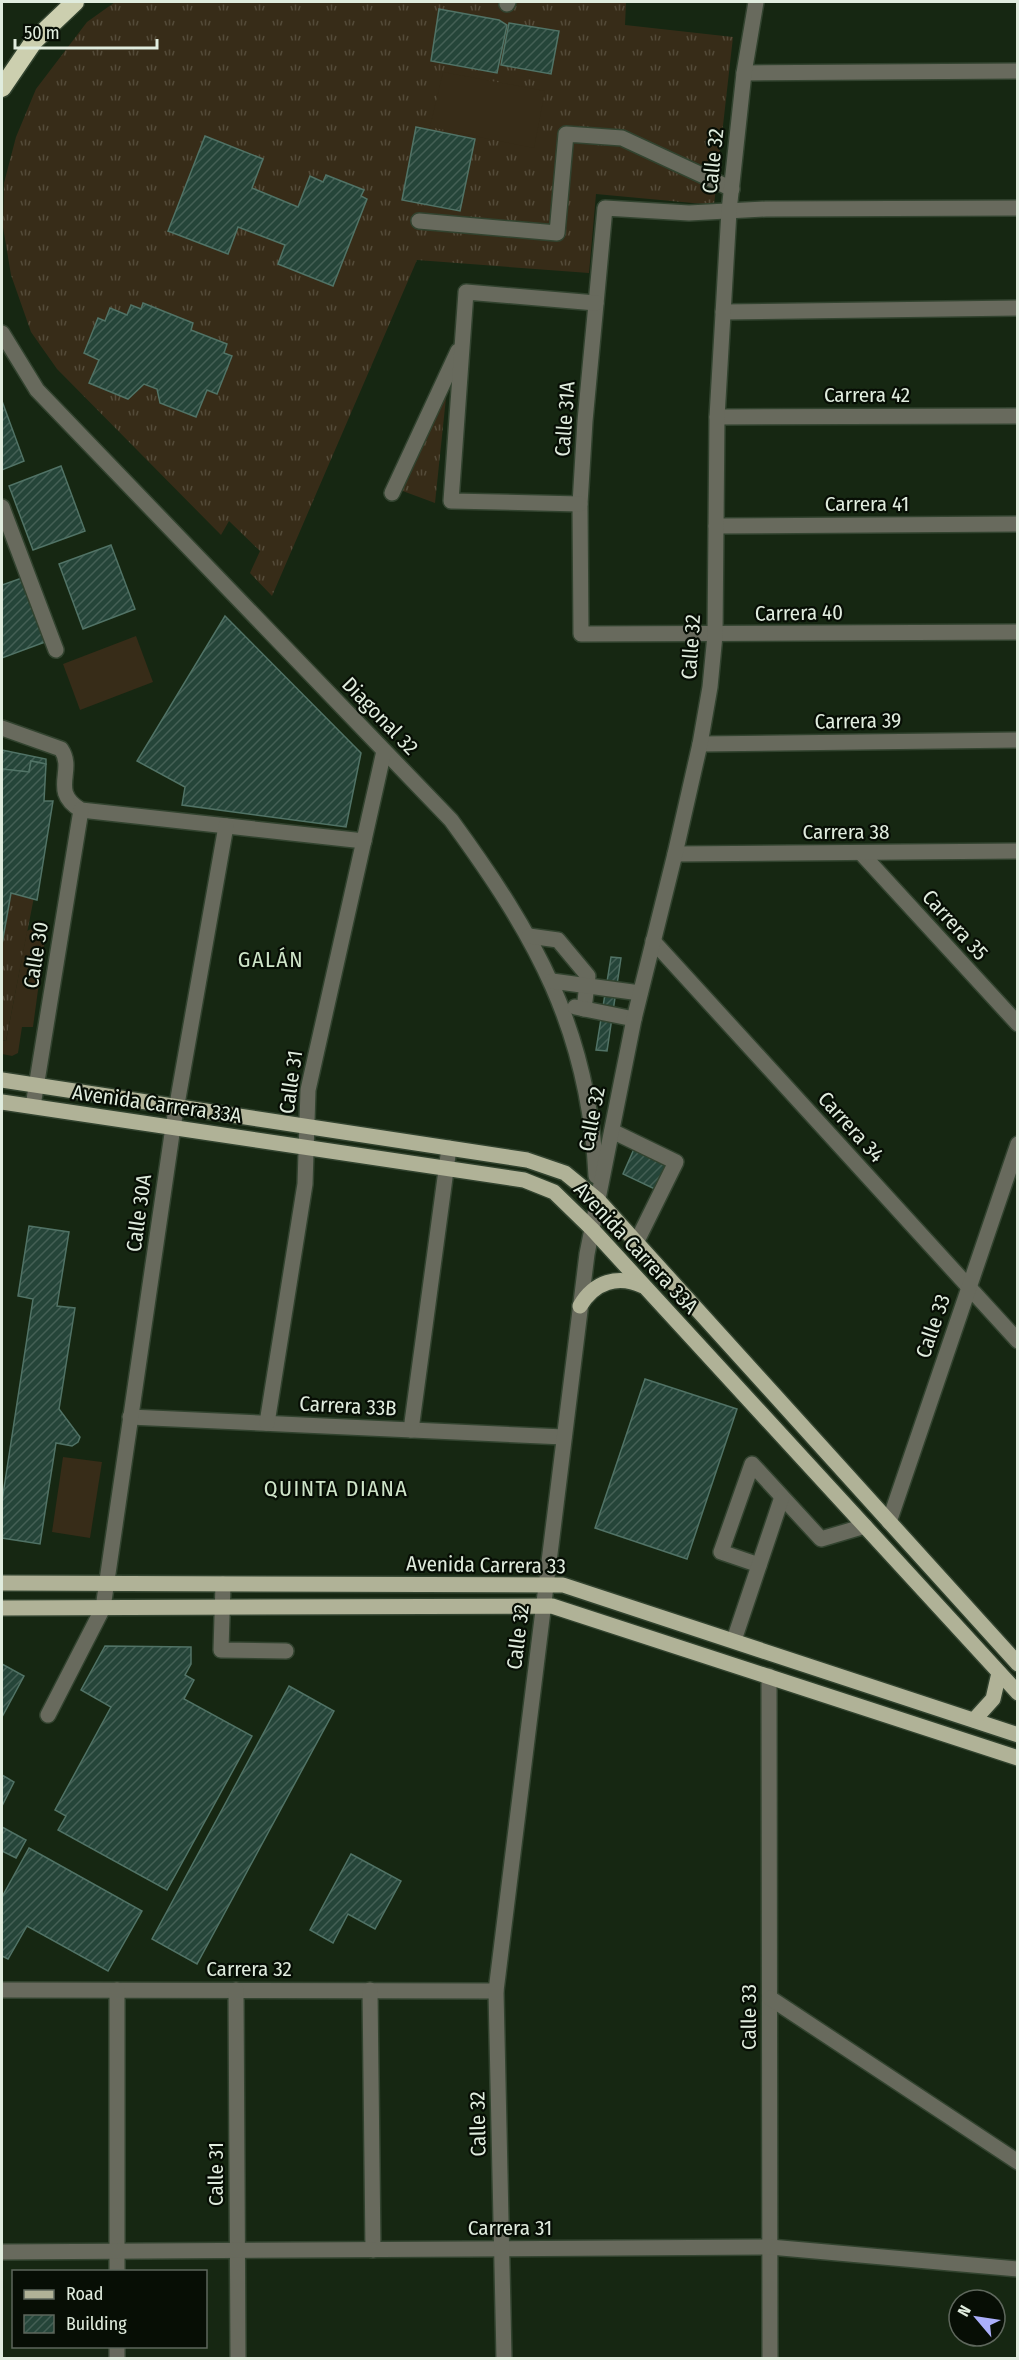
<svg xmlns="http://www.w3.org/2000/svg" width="1019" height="2360" font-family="'Fira Sans Condensed',sans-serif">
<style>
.grass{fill:url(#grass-tufts)}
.garden{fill:#372c18}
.building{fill:url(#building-hatch);stroke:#517366;stroke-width:1.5}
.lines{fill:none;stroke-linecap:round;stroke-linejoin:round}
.minor-casing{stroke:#32432f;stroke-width:18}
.major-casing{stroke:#32432f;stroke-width:18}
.highway-casing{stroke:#32432f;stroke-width:21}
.minor{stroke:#686a5d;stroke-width:15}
.major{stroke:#b0b297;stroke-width:15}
.highway{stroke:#cccfaf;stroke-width:18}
.labels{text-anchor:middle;stroke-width:4.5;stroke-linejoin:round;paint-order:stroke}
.street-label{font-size:21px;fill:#e0ecde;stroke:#070e05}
.neighbourhood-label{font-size:22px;letter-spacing:1.5px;fill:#cee4c8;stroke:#070e05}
</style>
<defs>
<pattern id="grass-tufts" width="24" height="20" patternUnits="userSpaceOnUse" patternTransform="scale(1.5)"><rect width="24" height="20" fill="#372c18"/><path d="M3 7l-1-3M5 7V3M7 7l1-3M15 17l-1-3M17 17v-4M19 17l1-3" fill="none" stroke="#544b39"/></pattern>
<pattern id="building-hatch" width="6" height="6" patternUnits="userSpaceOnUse" patternTransform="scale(1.5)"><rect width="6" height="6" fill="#254539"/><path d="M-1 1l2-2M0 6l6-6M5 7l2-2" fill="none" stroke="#446055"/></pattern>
</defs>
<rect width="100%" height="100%" fill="#162712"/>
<g class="grass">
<polygon points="115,2 626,2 625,25 733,37 714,205 596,194 589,273 417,260 272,596 250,573 260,551 229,521 221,535 57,369 31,332 11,275 3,227 4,183 16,137 36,89 87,22"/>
<polygon points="447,388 435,503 400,490"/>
<polygon points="11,893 34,897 6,1041 2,1040 2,944"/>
</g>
<g class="garden">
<polygon points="443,72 545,91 534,148 430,127"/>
<polygon points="136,636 153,682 80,710 63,664"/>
<polygon points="31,929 46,931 33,1027 22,1027 18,1053 12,1056 2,1054 2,1040 6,1041 27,931"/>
<polygon points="63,1457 102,1462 90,1538 52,1532"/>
</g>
<g class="building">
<polygon points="439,9 499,20 507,25 497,73 431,61"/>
<polygon points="509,23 559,31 551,74 501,65"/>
<polygon points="416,127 475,139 460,211 402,200"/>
<polygon points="205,136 263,159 252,188 298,207 310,176 323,182 326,175 364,190 361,196 367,199 333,286 278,264 285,245 238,227 228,254 168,231"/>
<polygon points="143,303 193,323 191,330 227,344 224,353 232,356 217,394 207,390 196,417 160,403 157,389 144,384 128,399 89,383 99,360 84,353 98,318 105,321 110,308 127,315 131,305 141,309"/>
<polygon points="2,401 24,461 2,470"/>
<polygon points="61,466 85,531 33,550 9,486"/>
<polygon points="111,545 135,609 83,629 59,564"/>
<polygon points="22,578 45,642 2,658 2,585"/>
<polygon points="225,616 361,753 346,827 182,805 185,787 137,761"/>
<polygon points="2,750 46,759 46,764 31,761 29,772 2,769"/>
<polygon points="31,761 46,764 44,801 53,801 37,900 11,893 2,944 2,769 29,772"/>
<polygon points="611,957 621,958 607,1051 596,1050"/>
<polygon points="634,1149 671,1166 659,1191 623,1174"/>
<polygon points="29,1226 69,1232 57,1306 75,1308 59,1409 80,1437 78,1442 72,1446 56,1443 40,1544 2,1538 2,1501 33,1299 18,1296"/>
<polygon points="645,1379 737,1409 687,1559 595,1528"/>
<polygon points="105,1646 191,1647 191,1664 185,1675 194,1680 184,1699 252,1736 167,1890 58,1830 66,1816 55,1810 111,1707 81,1690"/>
<polygon points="2,1664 24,1676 2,1717"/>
<polygon points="289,1686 334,1711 197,1964 152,1939"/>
<polygon points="2,1775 14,1782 2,1806"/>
<polygon points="2,1827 26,1840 16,1858 2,1851"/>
<polygon points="29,1848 142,1911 108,1971 27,1926 8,1959 2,1956 2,1897"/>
<polygon points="351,1854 401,1881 375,1929 348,1914 333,1943 310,1930"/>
</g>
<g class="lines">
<g class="minor-casing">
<g id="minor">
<polyline points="507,4 508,2"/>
<polyline points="744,73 1018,71"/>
<polyline points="1018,208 766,209 689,213 605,208 585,421 580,504 581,634 1018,632"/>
<polyline points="419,221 557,233 566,134 622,138 732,189"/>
<polyline points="723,312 1018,308"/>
<path d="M2 333 37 390 451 820C535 935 589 1029 596 1176"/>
<polyline points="717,417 1018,416"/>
<polyline points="392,493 458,351"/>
<polyline points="580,504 451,501 466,292 596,303"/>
<polyline points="2,507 56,650"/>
<polyline points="716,526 1018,524"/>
<path d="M2 728 61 749C76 771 49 791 81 810L364 841"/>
<polyline points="700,744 1018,740"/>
<polyline points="861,853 1018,1024"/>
<polyline points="675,854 1018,851"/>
<polyline points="529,936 558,940 588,976 584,1009"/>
<polyline points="653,941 1018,1341"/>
<polyline points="552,981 640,993"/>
<polyline points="575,1007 634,1019"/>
<polyline points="33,1106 81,810"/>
<polyline points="612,1131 676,1162 636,1243"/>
<polyline points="130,1417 564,1437"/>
<polyline points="267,1423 305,1184 308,1090 384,751"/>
<polyline points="411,1430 449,1148"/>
<polyline points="889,1522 1018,1144"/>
<polyline points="759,1565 721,1552 752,1464 821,1539 865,1526"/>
<polyline points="223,1584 221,1650 286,1651"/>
<polyline points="734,1640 782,1497"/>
<polyline points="769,1676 770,2358"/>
<polyline points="48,1715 103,1608 173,1127 226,826"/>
<polyline points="2,1990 496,1991"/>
<polyline points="117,1990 117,2272"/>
<polyline points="236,1990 238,2358"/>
<polyline points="370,1990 373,2250"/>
<polyline points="770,1998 1018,2162"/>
<polyline points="2,2252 770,2247 1018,2269"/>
<polyline points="117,2346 117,2358"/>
<polyline points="504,2358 496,1991 587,1254 634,1019 675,854 700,744 710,687 715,635 717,417 729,211 744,73 756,2"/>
</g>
</g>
<g class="major-casing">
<g id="major">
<polyline points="2,1080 527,1160 565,1173 598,1200 1018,1664"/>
<polyline points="2,1102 524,1180 554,1192 592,1229 1018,1693"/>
<path d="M580 1306C594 1282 618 1274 643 1286"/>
<polyline points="2,1583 563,1585 1018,1735"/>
<polyline points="2,1608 552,1606 1018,1758"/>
<polyline points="974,1720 993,1699 999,1673"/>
</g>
</g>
<g class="highway-casing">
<polyline id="highway" points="2,88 34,41 75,2"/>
</g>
<use href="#minor" class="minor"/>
<use href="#major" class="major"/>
<use href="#highway" class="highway"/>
</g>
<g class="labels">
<g class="street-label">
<text transform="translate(713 161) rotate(-84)" y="7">Calle 32</text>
<text x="867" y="402">Carrera 42</text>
<text transform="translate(565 419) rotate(-86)" y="7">Calle 31A</text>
<text x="867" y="511">Carrera 41</text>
<text transform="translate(799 613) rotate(-1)" y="7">Carrera 40</text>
<text transform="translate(691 647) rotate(-86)" y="7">Calle 32</text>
<text transform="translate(380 716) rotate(46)" y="7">Diagonal 32</text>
<text transform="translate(858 721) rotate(-1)" y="7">Carrera 39</text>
<text x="846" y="839">Carrera 38</text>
<text transform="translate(955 925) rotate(48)" y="7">Carrera 35</text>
<text transform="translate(36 955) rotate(-81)" y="7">Calle 30</text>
<text transform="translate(291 1082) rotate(-82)" y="7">Calle 31</text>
<text transform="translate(157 1104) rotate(8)" y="7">Avenida Carrera 33A</text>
<text transform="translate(592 1119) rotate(-79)" y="7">Calle 32</text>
<text transform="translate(851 1127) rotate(48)" y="7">Carrera 34</text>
<text transform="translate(139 1213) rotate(-82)" y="7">Calle 30A</text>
<text transform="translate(636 1248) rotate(47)" y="7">Avenida Carrera 33A</text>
<text transform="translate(933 1326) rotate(-71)" y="7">Calle 33</text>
<text transform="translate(348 1406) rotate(3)" y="7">Carrera 33B</text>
<text transform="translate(486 1565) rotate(1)" y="7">Avenida Carrera 33</text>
<text transform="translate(518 1637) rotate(-83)" y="7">Calle 32</text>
<text x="249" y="1976">Carrera 32</text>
<text transform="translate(749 2017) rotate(-90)" y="7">Calle 33</text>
<text transform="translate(478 2124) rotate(-91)" y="7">Calle 32</text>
<text transform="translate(216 2174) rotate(-90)" y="7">Calle 31</text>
<text x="510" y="2235">Carrera 31</text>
</g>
<g class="neighbourhood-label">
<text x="271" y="967">GALÁN</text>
<text x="336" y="1496">QUINTA DIANA</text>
</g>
</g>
<rect width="1019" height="2360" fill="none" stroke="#e0ecde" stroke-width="6"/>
<rect x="12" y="2270" width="195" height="78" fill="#070e05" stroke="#5e675c" stroke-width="1.5"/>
<rect x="24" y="2290" width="30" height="9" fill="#b0b297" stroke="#5e675c" stroke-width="1.5"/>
<text x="66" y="2300" font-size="18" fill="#e0ecde">Road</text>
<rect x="24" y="2315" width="30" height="18" fill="url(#building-hatch)" stroke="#5e675c" stroke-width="1.5"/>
<text x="66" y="2330" font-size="18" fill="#e0ecde">Building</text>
<g transform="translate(977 2318) rotate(299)"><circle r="28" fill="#070e05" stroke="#5e675c" stroke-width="1.5"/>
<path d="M0-4.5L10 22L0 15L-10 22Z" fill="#abaffb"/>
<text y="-9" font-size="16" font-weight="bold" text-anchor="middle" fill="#e0ecde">N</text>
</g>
<path d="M15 39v9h142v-9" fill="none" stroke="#e0ecde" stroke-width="3"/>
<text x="24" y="39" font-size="18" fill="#e0ecde" stroke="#070e05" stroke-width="4.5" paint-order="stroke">50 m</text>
</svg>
